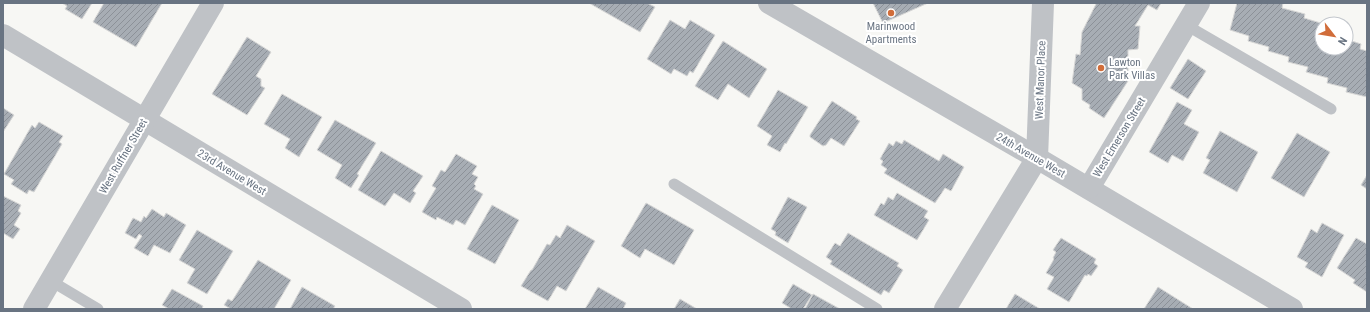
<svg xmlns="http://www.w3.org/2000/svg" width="1370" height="312" font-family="'Roboto Condensed',sans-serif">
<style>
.building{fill:url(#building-hatch);stroke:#d8d8d7}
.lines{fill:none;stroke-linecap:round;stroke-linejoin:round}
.service{stroke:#bfc2c6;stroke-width:11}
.minor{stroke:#bfc2c6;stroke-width:22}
.tertiary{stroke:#bfc2c6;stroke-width:22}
.poi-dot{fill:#d16d3a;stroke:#fff;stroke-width:1.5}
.labels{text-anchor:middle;stroke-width:4;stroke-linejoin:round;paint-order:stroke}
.poi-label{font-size:11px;fill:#697482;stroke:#fff}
.street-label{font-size:11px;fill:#697482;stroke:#fff}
</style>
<defs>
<pattern id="building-hatch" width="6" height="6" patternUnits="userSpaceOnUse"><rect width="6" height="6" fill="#a7adb4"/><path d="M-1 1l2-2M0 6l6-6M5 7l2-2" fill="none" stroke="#8c9198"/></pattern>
</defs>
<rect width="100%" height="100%" fill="#f7f7f4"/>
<g class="building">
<polygon points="62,3 92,3 82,19 65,9 67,6"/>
<polygon points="104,3 162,3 136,47 93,22"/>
<polygon points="589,3 647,3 655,7 640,32"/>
<polygon points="873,3 928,3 883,23"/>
<polygon points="1093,3 1161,3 1157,10 1148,5 1135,26 1140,26 1138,49 1128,50 1128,81 1104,118 1089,108 1090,105 1082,100 1082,89 1072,83 1076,54 1080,55 1082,32 1096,4"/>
<polygon points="1237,3 1283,3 1282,8 1305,14 1304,18 1324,24 1322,24 1322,48 1346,48 1346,39 1361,44 1360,49 1367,51 1367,97 1346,92 1347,88 1327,83 1328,78 1306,72 1308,67 1288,62 1289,57 1268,51 1269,47 1248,41 1249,36 1230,30"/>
<polygon points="670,20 685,29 690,20 715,35 693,73 690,71 687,76 674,69 671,74 647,59"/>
<polygon points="247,37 271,52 256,76 261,79 261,86 265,88 247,115 212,94"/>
<polygon points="723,41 767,69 749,98 728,84 718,100 695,86"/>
<polygon points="1188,59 1206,71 1188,99 1170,88"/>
<polygon points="778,90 808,107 786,144 785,143 780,152 767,145 772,136 757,126"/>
<polygon points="282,94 322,117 299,157 285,148 290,139 264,124"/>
<polygon points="832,101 857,117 856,119 860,121 844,146 831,138 826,145 823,146 810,137 810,135"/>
<polygon points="1177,102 1192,110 1184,124 1199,132 1183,161 1172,155 1168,163 1149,152"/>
<polygon points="3,108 14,115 3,132"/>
<polygon points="335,120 376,143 357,174 359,175 351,188 335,178 342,165 317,150"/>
<polygon points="39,122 63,136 59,142 62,144 34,192 29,190 27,194 11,184 14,180 4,174 32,125 35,128"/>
<polygon points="1220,131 1258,152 1237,192 1203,173 1210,160 1206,158"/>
<polygon points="1297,133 1330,152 1304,197 1271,178"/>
<polygon points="904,140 939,161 943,154 964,167 951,191 945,188 935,203 884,173 887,169 881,165 883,161 880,159 889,143 893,146 896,141 902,144"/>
<polygon points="381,151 423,176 413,191 416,193 410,203 394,193 385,206 358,190"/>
<polygon points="456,154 477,166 472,174 478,177 474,184 476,186 474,189 483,194 465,225 456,220 453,225 437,217 436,220 422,212 436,188 432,186 441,170 445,172"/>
<polygon points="1367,175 1367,189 1361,185"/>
<polygon points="897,193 928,211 924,217 929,220 917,240 874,215 881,203 884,205 888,197 893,200"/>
<polygon points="3,196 21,205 18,211 21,213 14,225 20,229 13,239 3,233"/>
<polygon points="788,197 807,207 788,243 775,235 776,232 771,229"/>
<polygon points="646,203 694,230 674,265 645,249 640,258 621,246"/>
<polygon points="492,205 519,220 495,264 467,249"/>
<polygon points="152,209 164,217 166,213 186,225 170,253 154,245 148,256 134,248 142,236 139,234 136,239 125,233 133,218 141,222 144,216 146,218"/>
<polygon points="1322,223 1344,235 1322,277 1305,267 1308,263 1297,257 1311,229 1317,233"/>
<polygon points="567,225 595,241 566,291 557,286 548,301 521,286 531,270 532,270 547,244 550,245 556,235 560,238"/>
<polygon points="197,230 233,251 207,294 187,283 195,269 179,260"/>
<polygon points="848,233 899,263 897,266 903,270 889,293 884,290 881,295 830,264 832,261 826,257 835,243 840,246"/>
<polygon points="1061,238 1096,259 1094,263 1098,266 1091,276 1088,274 1087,276 1085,275 1069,302 1047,289 1054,277 1046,273 1054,259 1053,258 1056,252 1053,250"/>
<polygon points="1356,238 1367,244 1367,292 1353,283 1355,280 1337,268"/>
<polygon points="258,260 291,280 274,309 231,309 224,305 228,299 232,301"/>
<polygon points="793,284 812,295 803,309 792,309 782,303"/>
<polygon points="302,287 335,306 333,309 290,309"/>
<polygon points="598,287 626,303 623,309 585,309"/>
<polygon points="1158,287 1193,309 1144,309"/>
<polygon points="172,289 203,306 202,309 169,309 162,305"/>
<polygon points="813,294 840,309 805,309"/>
<polygon points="1015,294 1040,309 1006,309"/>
<polygon points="680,299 697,309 674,309"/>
</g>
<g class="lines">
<g class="service">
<polyline points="1186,25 1331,109"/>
<polyline points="674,184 877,309"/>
<polyline points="51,281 98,309"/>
</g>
<g class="minor">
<polyline points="769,3 1037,158 1292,309"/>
<polyline points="3,35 461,309"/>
<polyline points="1089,188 1199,3"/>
<polyline points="34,309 213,3"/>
</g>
<polyline class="tertiary" points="945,309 1037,158 1043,3"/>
</g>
<g class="poi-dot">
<circle cx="891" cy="13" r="4"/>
<circle cx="1101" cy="68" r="4"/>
</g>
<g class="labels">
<g class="poi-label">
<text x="891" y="30">Marinwood<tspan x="891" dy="13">Apartments</tspan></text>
<text x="1109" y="66" text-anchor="start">Lawton<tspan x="1109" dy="13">Park Villas</tspan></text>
</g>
<g class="street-label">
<text transform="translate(1040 80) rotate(-88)" y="4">West Manor Place</text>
<text transform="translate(1119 137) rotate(-59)" y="4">West Emerson Street</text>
<text transform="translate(1031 155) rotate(30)" y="4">24th Avenue West</text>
<text transform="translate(123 156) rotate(-60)" y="4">West Ruffner Street</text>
<text transform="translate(232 172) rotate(31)" y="4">23rd Avenue West</text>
</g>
</g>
<rect width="1370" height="312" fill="none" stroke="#697482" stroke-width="8"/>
<g transform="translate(1334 36) rotate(121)"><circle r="19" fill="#ffffff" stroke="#c3c7cd"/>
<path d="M0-3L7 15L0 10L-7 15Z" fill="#d16d3a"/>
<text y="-6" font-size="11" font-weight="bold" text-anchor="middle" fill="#697482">N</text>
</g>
</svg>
